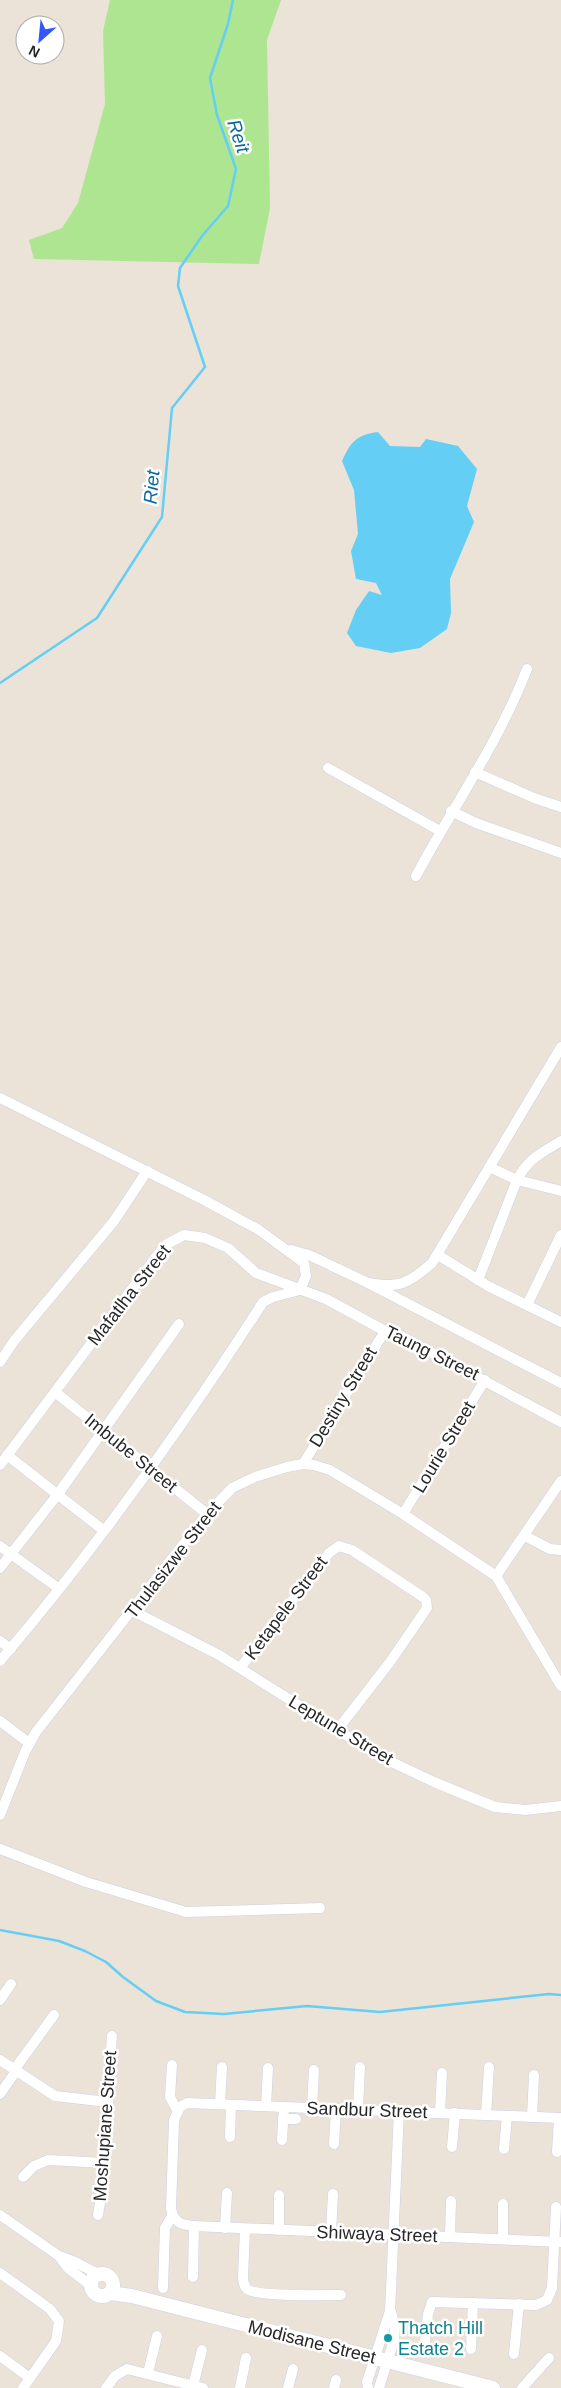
<svg xmlns="http://www.w3.org/2000/svg" width="561" height="2388" font-family="Helvetica,sans-serif">
<style>
.green{fill:#aee590}
.water{fill:#64cef4}
.lines{fill:none;stroke-linecap:round;stroke-linejoin:round}
.stream{stroke:#64cef4;stroke-width:2.5}
.street-casing{stroke:#cdd1e2;stroke-width:11}
.secondary-casing{stroke:#cdd1e2;stroke-width:15}
.street{stroke:#fff;stroke-width:10}
.secondary{stroke:#fff;stroke-width:14}
.culture-dot{fill:#0f9aa8;stroke:#fff;stroke-width:2}
.labels{text-anchor:middle;stroke-width:5;stroke-linejoin:round;paint-order:stroke}
.street-label{font-size:18px;fill:#272727;stroke:#fff}
.culture-label{font-size:18px;fill:#0d838f;stroke:#fff;text-anchor:start}
.water-label{font-size:19px;font-style:italic;fill:#07699c;stroke:#fff}
</style>
<rect width="100%" height="100%" fill="#ebe3d8"/>
<polygon class="green" points="110,0 281,0 267,40 270,208 259,264 34,259 29,240 62,228 78,203 105,104 103,31"/>
<path class="water" d="M378 432 390 446 420 447 426 439 458 446 477 469 467 506 474 522 450 579 451 613 447 629 420 648 391 653 356 646 347 633 356 610 369 591 382 595 376 583 356 579 351 551 358 534 354 490 342 461C351 441 357 435 378 432Z"/>
<g class="lines">
<g class="stream">
<polyline points="0,683 97,618 162,517 172,408 205,367 178,286 180,268 202,236 228,206 236,169 217,115 210,78 228,24 233,0"/>
<polyline points="0,1930 59,1941 85,1951 106,1962 123,1977 156,2001 185,2012 224,2014 307,2006 380,2012 549,1994 561,1995"/>
</g>
<g class="street-casing">
<g id="street">
<polyline points="328,768 440,831"/>
<polyline points="475,772 534,798 561,807"/>
<polyline points="451,811 476,823 561,853"/>
<path d="M416 876C453 807 499 742 527 669"/>
<path d="M0 1098 206 1201 259 1230 304 1263 306 1276 300 1290 273 1297 263 1302C184 1425 94 1551 0 1661"/>
<polyline points="489,1167 517,1180 561,1191"/>
<polyline points="291,1250 309,1255 368,1283 561,1383"/>
<polyline points="438,1255 488,1286 561,1322"/>
<path d="M478 1280 517 1180C529 1158 540 1154 561 1141"/>
<path d="M368 1283C399 1289 409 1283 432 1263L561 1047"/>
<polyline points="527,1305 561,1235"/>
<polyline points="0,1362 14,1341 114,1221 147,1171"/>
<polyline points="55,1392 207,1514"/>
<polyline points="7,1455 103,1530"/>
<polyline points="303,1464 385,1331"/>
<polyline points="0,1465 159,1253 167,1244 184,1235 205,1238 228,1248 256,1273 326,1299 385,1331 395,1333 561,1422"/>
<polyline points="403,1514 485,1380"/>
<polyline points="525,1536 550,1549 561,1550"/>
<polyline points="0,1546 58,1588"/>
<polyline points="0,1568 58,1494 179,1324"/>
<polyline points="496,1576 561,1481"/>
<polyline points="133,1611 219,1655 379,1756 434,1782 495,1807 525,1810 561,1806"/>
<polyline points="0,1641 11,1649"/>
<polyline points="240,1668 329,1553 339,1546 352,1550 423,1597 426,1600 427,1608 390,1662 338,1729"/>
<polyline points="0,1721 29,1743"/>
<polyline points="0,1815 25,1752 36,1732 207,1514 232,1488 255,1477 287,1467 303,1464 314,1465 330,1470 403,1514 496,1576 561,1686"/>
<polyline points="0,1849 86,1882 186,1912 320,1908"/>
<polyline points="0,2000 11,1984"/>
<polyline points="0,2060 55,2096 108,2102"/>
<polyline points="172,2065 170,2097 177,2110"/>
<polyline points="14,2070 54,2015"/>
<polyline points="0,2094 16,2071"/>
<polyline points="220,2104 222,2067"/>
<polyline points="266,2106 268,2068"/>
<polyline points="312,2107 314,2070"/>
<polyline points="358,2110 360,2067"/>
<polyline points="440,2112 442,2073"/>
<polyline points="486,2115 489,2067"/>
<polyline points="532,2117 534,2075"/>
<path d="M561 2118 187 2103 180 2107 174 2120 171 2208C173 2222 181 2225 194 2226L561 2242"/>
<polyline points="283,2119 296,2119"/>
<polyline points="230,2137 231,2105"/>
<polyline points="282,2140 284,2107"/>
<polyline points="334,2144 336,2109"/>
<polyline points="452,2147 455,2113"/>
<polyline points="504,2149 507,2116"/>
<polyline points="557,2152 559,2118"/>
<polyline points="23,2177 34,2166 48,2160 104,2163"/>
<polyline points="503,2204 503,2239"/>
<polyline points="0,2215 59,2256 75,2262 98,2274"/>
<polyline points="98,2215 101,2197 112,2036"/>
<polyline points="225,2228 227,2193"/>
<path d="M245 2229 243 2278C243 2282 244 2286 247 2289 256 2297 325 2295 341 2295"/>
<polyline points="279,2230 279,2195"/>
<polyline points="331,2232 333,2194"/>
<polyline points="450,2237 451,2201"/>
<polyline points="59,2256 68,2268 90,2285"/>
<polyline points="0,2273 50,2309 59,2321 56,2341 23,2388"/>
<polyline points="193,2277 194,2226"/>
<polyline points="163,2288 165,2228 172,2216"/>
<polyline points="425,2341 428,2314 432,2302 536,2305 547,2300 552,2288 556,2207"/>
<polyline points="471,2349 473,2303"/>
<polyline points="514,2354 519,2304"/>
<polyline points="0,2356 30,2378"/>
<polyline points="148,2373 157,2336"/>
<polyline points="193,2386 202,2350"/>
<polyline points="106,2388 115,2376 127,2369 203,2388"/>
<polyline points="240,2388 246,2358"/>
<polyline points="288,2388 293,2369"/>
<polyline points="334,2388 336,2380"/>
<polyline points="368,2388 367,2382 390,2311 399,2111"/>
<polyline points="379,2388 394,2340 395,2327 391,2312"/>
<polyline points="522,2388 549,2358"/>
</g>
</g>
<g class="secondary-casing">
<g id="secondary">
<circle cx="102" cy="2285" r="11"/>
<polyline points="110,2293 132,2296 493,2388"/>
</g>
</g>
<use href="#street" class="street"/>
<use href="#secondary" class="secondary"/>
</g>
<circle class="culture-dot" cx="388" cy="2338" r="5"/>
<g class="labels">
<g class="street-label">
<text transform="translate(129 1295) rotate(-52)" y="6">Mafatlha Street</text>
<text transform="translate(432 1353) rotate(26)" y="6">Taung Street</text>
<text transform="translate(343 1397) rotate(-59)" y="6">Destiny Street</text>
<text transform="translate(444 1447) rotate(-59)" y="6">Lourie Street</text>
<text transform="translate(131 1453) rotate(39)" y="6">Imbube Street</text>
<text transform="translate(173 1560) rotate(-52)" y="6">Thulasizwe Street</text>
<text transform="translate(286 1608) rotate(-53)" y="6">Ketapele Street</text>
<text transform="translate(341 1730) rotate(31)" y="6">Leptune Street</text>
<text transform="translate(367 2110) rotate(2)" y="6">Sandbur Street</text>
<text transform="translate(105 2126) rotate(-86)" y="6">Moshupiane Street</text>
<text transform="translate(377 2234) rotate(2)" y="6">Shiwaya Street</text>
<text transform="translate(312 2342) rotate(14)" y="6">Modisane Street</text>
</g>
<g class="culture-label">
<text x="398" y="2334">Thatch Hill<tspan x="398" dy="21">Estate 2</tspan></text>
</g>
<g class="water-label">
<text transform="translate(239 136) rotate(71)" y="7">Reit</text>
<text transform="translate(151 487) rotate(-85)" y="7">Riet</text>
</g>
</g>
<g transform="translate(40 40) rotate(207)"><circle r="24" fill="#ffffff" stroke="#a9a9a9"/>
<path d="M0-4L9 19L0 12L-9 19Z" fill="#3158ff"/>
<text y="-8" font-size="14" font-weight="bold" text-anchor="middle" fill="#272727">N</text>
</g>
</svg>
